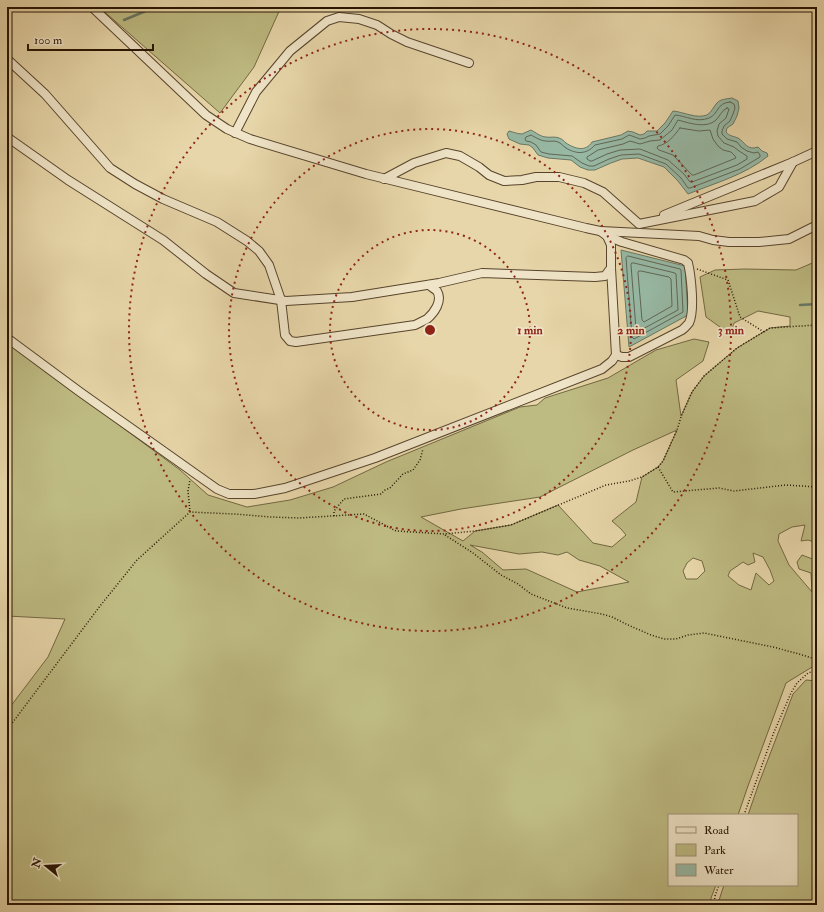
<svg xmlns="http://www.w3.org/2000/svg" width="824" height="912" font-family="'IM FELL Double Pica',serif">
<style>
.green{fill:#bebb82;stroke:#726842;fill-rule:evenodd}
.water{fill:#97b9a5;stroke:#6a7764}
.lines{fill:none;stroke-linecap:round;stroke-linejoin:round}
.shore{stroke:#5f6654;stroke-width:1}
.stream{stroke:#6a7764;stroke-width:2.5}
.minor-casing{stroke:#57442c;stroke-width:10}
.path{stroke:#271402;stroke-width:1.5;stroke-dasharray:1 2;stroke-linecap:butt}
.minor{stroke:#efe4c7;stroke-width:8}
.ring{fill:none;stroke:#8f2418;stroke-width:2;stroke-dasharray:2 4}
.centre{fill:#8f2418;stroke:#efe4c7;stroke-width:2}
.ring-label{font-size:12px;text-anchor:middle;font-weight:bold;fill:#8f2418;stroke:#efe4c7;stroke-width:3.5;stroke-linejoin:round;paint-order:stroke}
</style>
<rect width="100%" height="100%" fill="#e7d6a9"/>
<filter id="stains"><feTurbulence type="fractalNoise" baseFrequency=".005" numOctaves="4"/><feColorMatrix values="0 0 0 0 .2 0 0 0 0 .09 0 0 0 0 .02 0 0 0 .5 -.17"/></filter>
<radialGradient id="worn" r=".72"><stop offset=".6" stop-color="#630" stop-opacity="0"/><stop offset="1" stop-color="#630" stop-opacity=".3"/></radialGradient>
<g class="green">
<polygon points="99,7 281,7 254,67 220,113"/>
<path d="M817 261V433L812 434 817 438V543L808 540 801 541 805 525 792 527 779 534 778 541 789 565 812 592 811 573 799 569 797 562 802 555 815 560 817 566V664L786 683 748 786 738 815H669V885H716L711 898V905H7V711L48 657 65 619 7 616V342L180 470 208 495 247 507 290 500 333 487 386 462 520 407 537 405 545 398 608 378 656 350 694 339 709 342 703 361 676 380 681 416 692 392 704 376 737 348 770 328 790 326V317L758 311 734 323 731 335 706 317 700 277 715 270 745 269 796 270ZM677 430 663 461 658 467 642 477 636 502 612 521 621 529 626 535 612 547 593 543 558 505 511 525 475 531 463 541 421 517 461 509 540 497 633 450ZM470 545 519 554 542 552 558 555 567 552 579 560 600 566 629 582 577 592 526 569 503 570 482 552ZM753 553 763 557 770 570 774 581 769 585 756 573 751 590 739 585 728 576 730 571 743 562 748 565 755 562ZM693 558 702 561 705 571 697 579H686L683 571 687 563Z"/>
<polygon points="806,680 817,681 817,905 718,905 720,897 724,885 797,885 797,815 748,815 759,783 793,694"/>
</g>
<g class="water">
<path d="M732 98 738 101 739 108 737 116 733 124 727 128 726 132C729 136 733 136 738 138 745 142 747 151 758 147L762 151 767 153 768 156C745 175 715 183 688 194L678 181 664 167 638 158 622 159 611 163 595 170H588L580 167 571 160 548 158 538 155 533 148 529 145 520 144 509 139 507 134 509 131C513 132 518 134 522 134 525 133 528 131 531 130 535 132 541 137 546 137 550 138 554 136 559 138 562 139 564 141 566 143 575 149 586 152 592 142L621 135 628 131 633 132 640 135 644 134 647 131H657L665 123 673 111C684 112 696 119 707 115 712 112 713 107 717 103 720 99 727 99 732 98Z"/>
<polygon points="621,250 685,266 688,315 629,347"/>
</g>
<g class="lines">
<g class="shore">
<path d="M730 102 734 104 735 108 733 114 730 121 724 126 722 131V134L727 139 737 142 741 147 747 151 754 153 758 152 760 155V157L740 169 690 188H688L681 178 666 164 639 154 621 155 609 159 594 166H589L582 163 572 156 549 154 541 152 536 145 531 142 526 141 525 139 526 137 531 135C535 137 541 141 546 141 550 142 554 140 558 142 561 143 563 146 566 148 576 154 586 155 595 145L622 139 629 135 632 136 640 139 645 138 649 136 660 134 668 126 675 115C687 116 696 123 709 118 719 114 716 103 730 102Z"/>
<path d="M727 108 729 109 726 118 719 124 717 131 718 136 724 143 734 147 739 151 747 156V159L737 165 692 182H690L684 174 668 160 640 149 620 150 607 154 592 161H590L587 159V157L598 150 623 144 630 141 640 144 650 141 660 140 672 130 678 120C689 123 706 129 716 120 720 116 722 110 727 108Z"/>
<path d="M680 128 699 131 710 130 713 139 718 146 723 150 731 152 735 156 736 158 694 175H692L673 155 659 150 657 148 658 146C668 144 674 136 680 128Z"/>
<polygon points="628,256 680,269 681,270 683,312 634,339 632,337 626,258"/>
<polygon points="632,263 634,263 675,273 676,274 678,310 639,331 636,329 631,265"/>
<polygon points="639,271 641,271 669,277 671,279 672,306 644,322 642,320 638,273"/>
</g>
<g class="stream">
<polyline points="124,20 153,8 200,9 204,7"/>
<polyline points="800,305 817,304"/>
</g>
<g class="minor-casing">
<g id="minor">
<path d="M7 59 45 94 110 168 135 184 163 199 217 222 247 241 259 251 269 265 281 300 285 335 290 341 296 342 415 325C419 323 423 321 427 319 434 313 443 301 437 291 435 289 431 287 429 285"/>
<polyline points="235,133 256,92 290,51 327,21 339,17 359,19 377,25 391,34 407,42 469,63"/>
<polyline points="7,137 68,180 163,240 206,274 234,293 286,301 352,297 439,283 482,273 595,277 605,276 611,268"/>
<polyline points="384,179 414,163 446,153 460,156 479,167 489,175 504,181 522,180 536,177 559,177 584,183 603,192 639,224 755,201 779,187 793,162"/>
<polyline points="664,215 793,162 817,151"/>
<polyline points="601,231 699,236 713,240 729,242 759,242 789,239 817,225"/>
<path d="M607 236 622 242 684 260 688 263C691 276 695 311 689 323 687 325 685 328 682 330L629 357H622L616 355"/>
<polyline points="7,338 80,392 217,489 229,494 254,494 285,488 375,458 602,369 612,361 616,355 611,268 611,245 607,236 600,231 586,228 366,174 250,139 227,129 206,115 92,7"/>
</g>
</g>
<g class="path">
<polyline points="697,269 728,280 740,317 764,332"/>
<polyline points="658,467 673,492 719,488 734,491 786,485 817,487"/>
<polyline points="190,512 188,491 190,480"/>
<polyline points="334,516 334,511 344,499 381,494 385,490 390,488 403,474 413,470 420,460 423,449"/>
<polyline points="445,535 473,553 501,575 518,584 531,594 567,608 602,614 612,617 628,625 651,635 664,639 676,639 688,635 704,633 773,647 799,654 812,658 817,662"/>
<polyline points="7,730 100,606 137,560 190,512 234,514 271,517 299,518 364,514 396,531 444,534 475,531 511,525 606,485 629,481 642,477 658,467 663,461 677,430 681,417 692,392 704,376 737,348 770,328 817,325"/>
<polyline points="744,815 774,732 791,693 797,683 808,673 817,670"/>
<polyline points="714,905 715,896 719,885"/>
</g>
<use href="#minor" class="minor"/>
</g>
<g class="ring">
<circle cx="430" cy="330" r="100"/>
<circle cx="430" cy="330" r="201"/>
<circle cx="430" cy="330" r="301"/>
</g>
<circle cx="430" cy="330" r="6" class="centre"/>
<g class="ring-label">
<text x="530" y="334">1 min</text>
<text x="631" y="334">2 min</text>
<text x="731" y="334">3 min</text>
</g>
<rect width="824" height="912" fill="none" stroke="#e7d6a9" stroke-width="24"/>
<rect x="8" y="8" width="808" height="896" fill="none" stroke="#271402" stroke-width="2"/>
<rect x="12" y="12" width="800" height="888" fill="none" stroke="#271402"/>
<rect x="668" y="814" width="130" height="72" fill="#efe4c7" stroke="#9f9178"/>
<rect x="676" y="827" width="20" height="6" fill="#efe4c7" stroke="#9f9178"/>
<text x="704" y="834" font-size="12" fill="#271402">Road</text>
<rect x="676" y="844" width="20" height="12" fill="#bebb82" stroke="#9f9178"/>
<text x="704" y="854" font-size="12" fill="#271402">Park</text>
<rect x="676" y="864" width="20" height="12" fill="#97b9a5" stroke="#9f9178"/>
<text x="704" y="874" font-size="12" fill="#271402">Water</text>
<g transform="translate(46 866) rotate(288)" stroke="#efe4c7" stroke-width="3" paint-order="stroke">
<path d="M0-3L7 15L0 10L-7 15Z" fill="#271402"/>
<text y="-6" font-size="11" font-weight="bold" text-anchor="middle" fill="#271402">N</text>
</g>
<path d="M28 44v6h125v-6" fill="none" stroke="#271402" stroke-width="2"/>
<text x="34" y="44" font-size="12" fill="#271402" stroke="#efe4c7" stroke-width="3" paint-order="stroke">100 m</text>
<rect width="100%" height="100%" filter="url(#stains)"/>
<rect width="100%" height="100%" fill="url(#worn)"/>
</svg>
